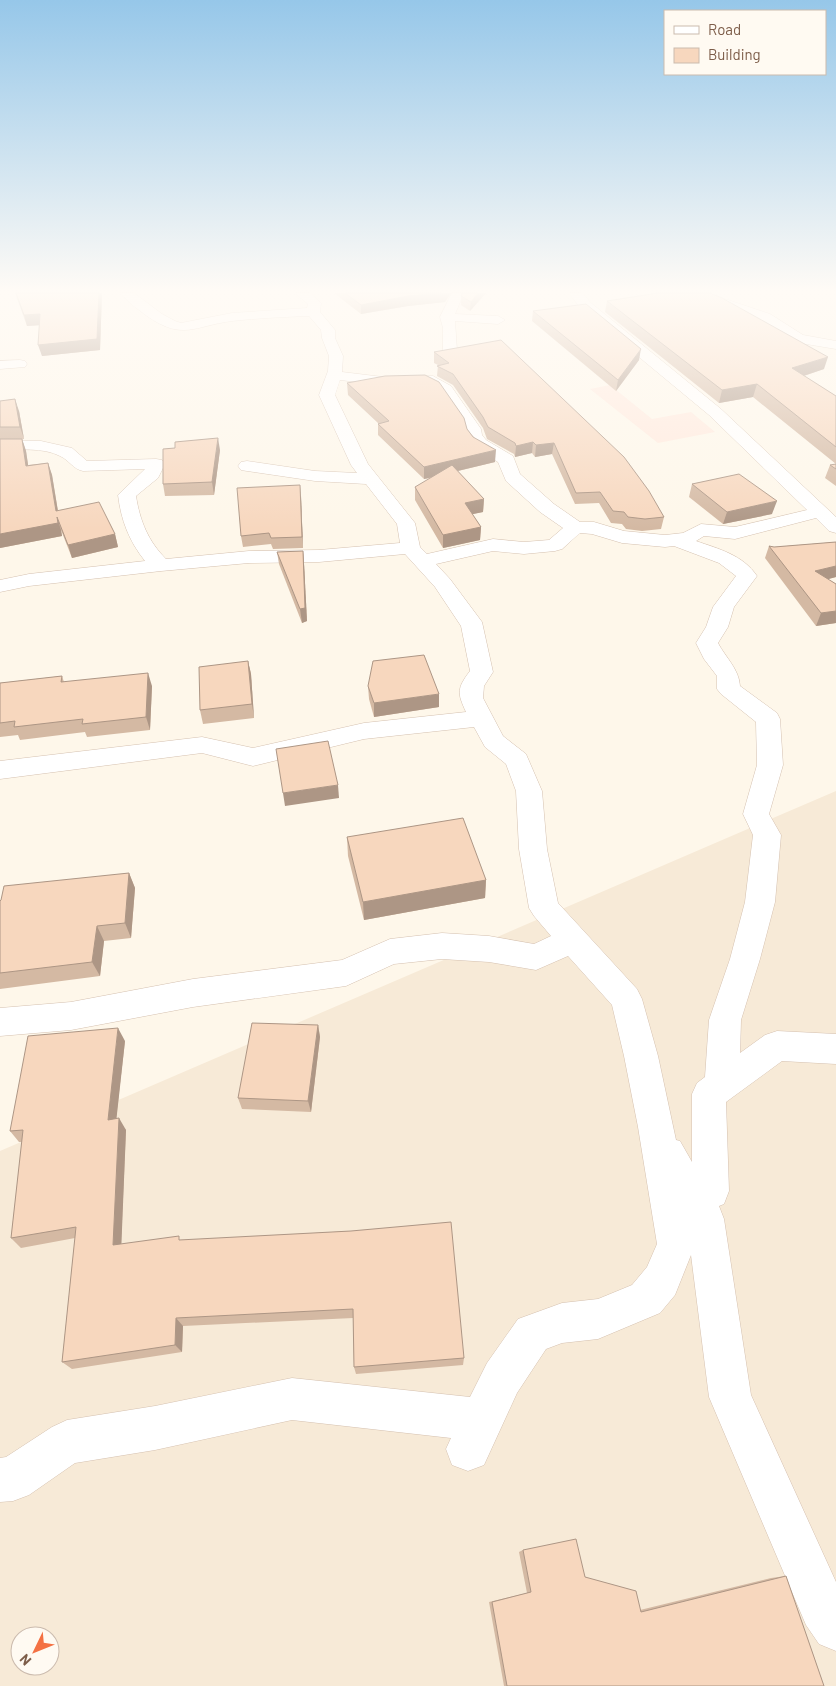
<svg xmlns="http://www.w3.org/2000/svg" width="836" height="1686" font-family="Barlow,sans-serif">
<style>
.residential{fill:#f7ead7;fill-rule:evenodd}
.commercial{fill:#ffe9dd}
.lines{fill:none;stroke-linecap:round;stroke-linejoin:round}
.street-casing{stroke:#d5c1b0;stroke-width:1}
.street{fill:#fff;fill-rule:evenodd}
.wall{fill:#d4b9a3}
.shaded-wall{fill:#ad9685}
.building{fill:#f7d7be;stroke:#ad9685}
</style>
<rect width="100%" height="100%" fill="#fef7ea"/>
<path class="residential" d="M836 791V1686H0V1151ZM20 1636H50V1666H20Z"/>
<polygon class="commercial" points="610,385 652,419 691,412 715,432 658,443 590,389"/>
<g class="lines">
<g class="street-casing">
<g id="street">
<path d="M121 293H134L162 314 175 321 181 323 232 313 307 308 308 304 295 293H310L321 303 320 312 335 330V338L343 356 342 372 383 377 433 376 451 386 481 429 482 435 486 440 513 456 520 474 554 504 580 522H594L624 531 665 535 683 533 701 524 735 527 807 510 709 415 581 309 569 293H582L591 303 721 409 836 517V533L829 531 816 518 735 539 704 536 696 541C719 549 743 555 757 576L734 607 728 627 718 643C726 658 739 669 740 686L777 713 780 719 783 765 769 814 781 835 775 902 760 959 741 1020 740 1053 765 1035 777 1031 836 1034V1064L782 1061 726 1102 729 1191 724 1204 719 1206 724 1219 751 1395 836 1582V1651L819 1644 806 1625 709 1397 691 1255 675 1295 660 1313 598 1339 562 1343 546 1349 517 1393 484 1465 468 1471 452 1465 446 1449 451 1438 292 1420 155 1450 75 1463 29 1495 13 1501 0 1502V1458L6 1457 52 1427 67 1420 155 1406 292 1378 470 1397 487 1363 518 1319 562 1303 598 1299 632 1285 647 1267 657 1244 638 1127 624 1056 612 1005 568 956 536 970 489 962 442 959 394 964 346 986 193 1007 71 1030 0 1036V1008L71 1002 193 979 342 960 390 939 442 933 489 936 534 944 551 936 534 916 529 908 519 849 516 791 506 764 485 747 474 727 364 739 253 766 202 753 0 779V761L202 737 253 748 364 723 466 712C457 693 457 688 470 671L461 626 435 587 405 554 319 562 249 563 161 571 29 586 0 592V580L29 574 145 561C129 541 121 520 118 495L145 469 83 471C73 469 69 460 60 456 43 447 18 450 0 450V440L41 441 72 448 87 461 156 459 162 460 165 464 158 478 136 496C140 521 148 541 166 559L249 551 319 550 400 543 397 524 366 484 315 481 247 471 241 470 238 466 241 462 247 461 315 471 357 473 351 465 319 395 328 371 329 356 322 338 321 330 309 316C284 317 258 318 232 321 194 326 183 341 147 316 138 309 128 303 121 293ZM340 380 383 385 425 384 440 392 465 429 468 440 474 448 498 462 506 481 540 512 563 528 549 540 524 542 493 539 427 554 420 547 415 523 368 464 335 395ZM580 533 592 534 622 543 665 547 674 546 719 563 736 576 713 607 706 627 696 643 704 659 717 676V689L721 694 756 722 757 765 743 814 753 835 745 902 730 959 709 1020 705 1077 697 1083 692 1094V1162L680 1141 676 1140 658 1056 642 999 637 989 558 903 547 849 542 791 526 754 503 736 483 698 484 686 493 672 482 622 450 579 436 564 493 551 524 554 555 551 562 549Z"/>
<polygon points="452,293 464,293 455,314 498,316 505,320 498,324 455,321 457,350 455,353 445,353 443,350 443,328 440,317"/>
<polygon points="707,293 770,314 803,335 836,341 836,349 794,342 760,320 702,300 700,297 702,294"/>
<polygon points="20,360 25,361 27,364 25,367 0,369 0,361"/>
</g>
</g>
<use href="#street" class="street"/>
</g>
<g class="wall">
<polygon points="15,293 102,293 100,350 42,356 39,325 27,326"/>
<polygon points="334,293 451,293 445,302 408,306 361,314"/>
<polygon points="486,293 470,311 461,305 461,296"/>
<polygon points="607,301 824,369 804,376 836,396 836,486 825,478 830,465 836,464 753,397 719,403 605,312"/>
<polygon points="533,311 639,360 616,391 532,321"/>
<polygon points="434,352 664,517 661,529 642,531 626,529 622,524 611,523 599,503 575,504 552,454 535,457 532,453 515,457 514,454 487,439 483,428 453,385 437,376 438,365 434,363"/>
<polygon points="347,383 467,429 495,462 458,471 484,499 483,512 472,514 481,527 480,540 443,548 415,500 415,487 431,478 424,479 378,435 378,423 348,395"/>
<polygon points="0,401 19,411 24,439 0,439"/>
<polygon points="22,439 26,451 28,465 48,463 52,475 58,511 115,534 118,547 72,558 61,530 62,536 0,548"/>
<polygon points="220,450 214,495 165,496 163,484"/>
<polygon points="692,484 772,514 723,524 689,497"/>
<polygon points="301,496 303,548 273,549 271,544 243,547 241,536"/>
<polygon points="836,542 836,577 828,579 836,584 836,623 816,626 765,558 769,546 774,547"/>
<polygon points="303,551 304,564 307,621 302,623 279,564 277,552"/>
<polygon points="248,661 251,674 254,718 203,724 200,710"/>
<polygon points="62,676 64,682 152,686 150,730 87,737 85,732 20,740 18,735 0,737 0,683"/>
<polygon points="368,686 439,707 374,717 369,699"/>
<polygon points="347,837 486,880 485,898 364,920 348,856"/>
<polygon points="129,873 135,888 131,938 104,941 100,976 0,989 0,901"/>
<polygon points="318,1025 320,1037 311,1112 242,1109 238,1098"/>
<polygon points="125,1041 116,1119 126,1130 121,1244 351,1231 464,1358 463,1365 356,1374 354,1367 353,1318 183,1326 182,1352 72,1369 62,1362 75,1238 21,1248 11,1238 22,1142 19,1142 10,1131"/>
<polygon points="523,1550 585,1577 640,1610 771,1578 786,1576 824,1686 504,1686 489,1602 527,1593 519,1552"/>
</g>
<g class="shaded-wall">
<polygon points="99,293 102,293 100,350 42,356 38,345"/>
<polygon points="442,293 451,293 445,302 408,306 361,314 361,305 408,296"/>
<polygon points="478,293 486,293 470,311 471,302"/>
<polygon points="40,314 43,325 27,326 24,315"/>
<polygon points="641,349 639,360 616,391 618,380"/>
<polygon points="828,357 824,369 788,381 792,368"/>
<polygon points="757,384 753,397 719,403 722,390"/>
<polygon points="15,399 19,411 24,439 20,427"/>
<polygon points="218,438 220,450 214,495 212,482"/>
<polygon points="22,439 26,451 30,478 26,466"/>
<polygon points="533,442 532,453 515,457 516,446"/>
<polygon points="554,443 552,454 535,457 536,445"/>
<polygon points="496,450 495,462 424,479 424,467"/>
<polygon points="48,463 52,475 60,524 56,511"/>
<polygon points="300,485 301,496 303,548 302,537"/>
<polygon points="484,499 483,512 464,516 465,503"/>
<polygon points="777,501 772,514 723,524 727,512"/>
<polygon points="57,517 61,530 62,536 0,548 0,534"/>
<polygon points="481,527 480,540 443,548 443,535"/>
<polygon points="115,534 118,547 72,558 68,545"/>
<polygon points="303,551 304,564 307,621 302,623 300,609"/>
<polygon points="836,566 836,577 810,584 815,571"/>
<polygon points="836,611 836,623 816,626 821,613"/>
<polygon points="248,661 251,674 254,718 252,704"/>
<polygon points="148,673 152,686 150,730 146,717"/>
<polygon points="439,694 439,707 374,717 374,703"/>
<polygon points="338,785 339,798 285,806 283,793"/>
<polygon points="129,873 135,888 131,938 125,923"/>
<polygon points="486,880 485,898 364,920 363,902"/>
<polygon points="97,926 104,941 100,976 92,962"/>
<polygon points="318,1025 320,1037 311,1112 308,1101"/>
<polygon points="118,1028 125,1041 115,1132 108,1120"/>
<polygon points="119,1118 126,1130 121,1254 113,1245"/>
<polygon points="176,1318 183,1326 182,1352 175,1345"/>
</g>
<g class="building">
<polygon points="16,293 99,293 97,339 38,345 40,314 24,315"/>
<polygon points="345,293 442,293 408,296 361,305"/>
<polygon points="462,293 478,293 471,302 461,296"/>
<polygon points="658,293 710,293 722,298 828,357 792,368 836,396 836,447 757,384 722,390 607,301"/>
<polygon points="586,304 641,349 618,380 533,311"/>
<polygon points="501,340 624,457 649,491 664,517 645,519 628,517 624,512 613,511 600,492 576,493 554,443 536,445 533,442 516,446 515,443 488,427 483,417 453,374 437,366 449,363 434,352"/>
<polygon points="425,375 439,382 464,418 467,429 473,437 496,450 424,467 378,424 389,421 347,383 385,376"/>
<polygon points="15,399 20,427 0,427 0,401"/>
<polygon points="218,438 212,482 163,484 163,449 175,448 175,442"/>
<polygon points="0,439 22,439 26,466 48,463 56,511 99,502 115,534 68,545 57,517 58,523 0,534"/>
<polygon points="836,464 836,469 830,465"/>
<polygon points="452,465 484,499 465,503 481,527 443,535 415,487"/>
<polygon points="739,474 777,501 727,512 692,484"/>
<polygon points="300,485 302,537 271,538 269,533 241,536 237,488"/>
<polygon points="836,542 836,566 815,571 836,584 836,611 821,613 769,546 774,547"/>
<polygon points="303,551 305,608 300,609 277,552"/>
<polygon points="424,655 439,694 374,703 368,686 373,661"/>
<polygon points="248,661 252,704 200,710 199,667"/>
<polygon points="148,673 146,717 82,724 83,719 14,727 15,721 0,723 0,683 62,676 61,682"/>
<polygon points="328,741 338,785 283,793 276,749"/>
<polygon points="463,818 486,880 363,902 347,837"/>
<polygon points="129,873 125,923 97,926 92,962 0,973 0,901 1,900 4,886"/>
<polygon points="252,1023 318,1025 308,1101 238,1098"/>
<polygon points="118,1028 108,1120 119,1118 113,1245 179,1236 179,1240 351,1231 451,1222 464,1358 354,1367 353,1309 176,1318 175,1345 62,1362 76,1227 11,1238 23,1130 10,1131 28,1036"/>
<polygon points="576,1539 585,1577 636,1591 641,1612 786,1576 824,1686 507,1686 492,1602 531,1592 523,1550"/>
</g>
<linearGradient id="sky" x2="0" y2="1"><stop stop-color="#96c7e9"/><stop offset="0.55" stop-color="#fffbf6"/><stop offset="1" stop-color="#fffbf6" stop-opacity="0"/></linearGradient>
<rect width="836" height="529" fill="url(#sky)"/>
<rect x="664" y="10" width="162" height="65" fill="#fffaf2" stroke="#cbbbae"/>
<rect x="674" y="26" width="25" height="8" fill="#ffffff" stroke="#cbbbae"/>
<text x="708" y="35" font-size="15" fill="#7d5d49">Road</text>
<rect x="674" y="48" width="25" height="15" fill="#f7d7be" stroke="#cbbbae"/>
<text x="708" y="60" font-size="15" fill="#7d5d49">Building</text>
<g transform="translate(35 1651) rotate(227)"><circle r="24" fill="#fffaf2" stroke="#cbbbae"/>
<path d="M0-4L9 19L0 12L-9 19Z" fill="#f47143"/>
<text y="-8" font-size="14" font-weight="bold" text-anchor="middle" fill="#7d5d49">N</text>
</g>
</svg>
